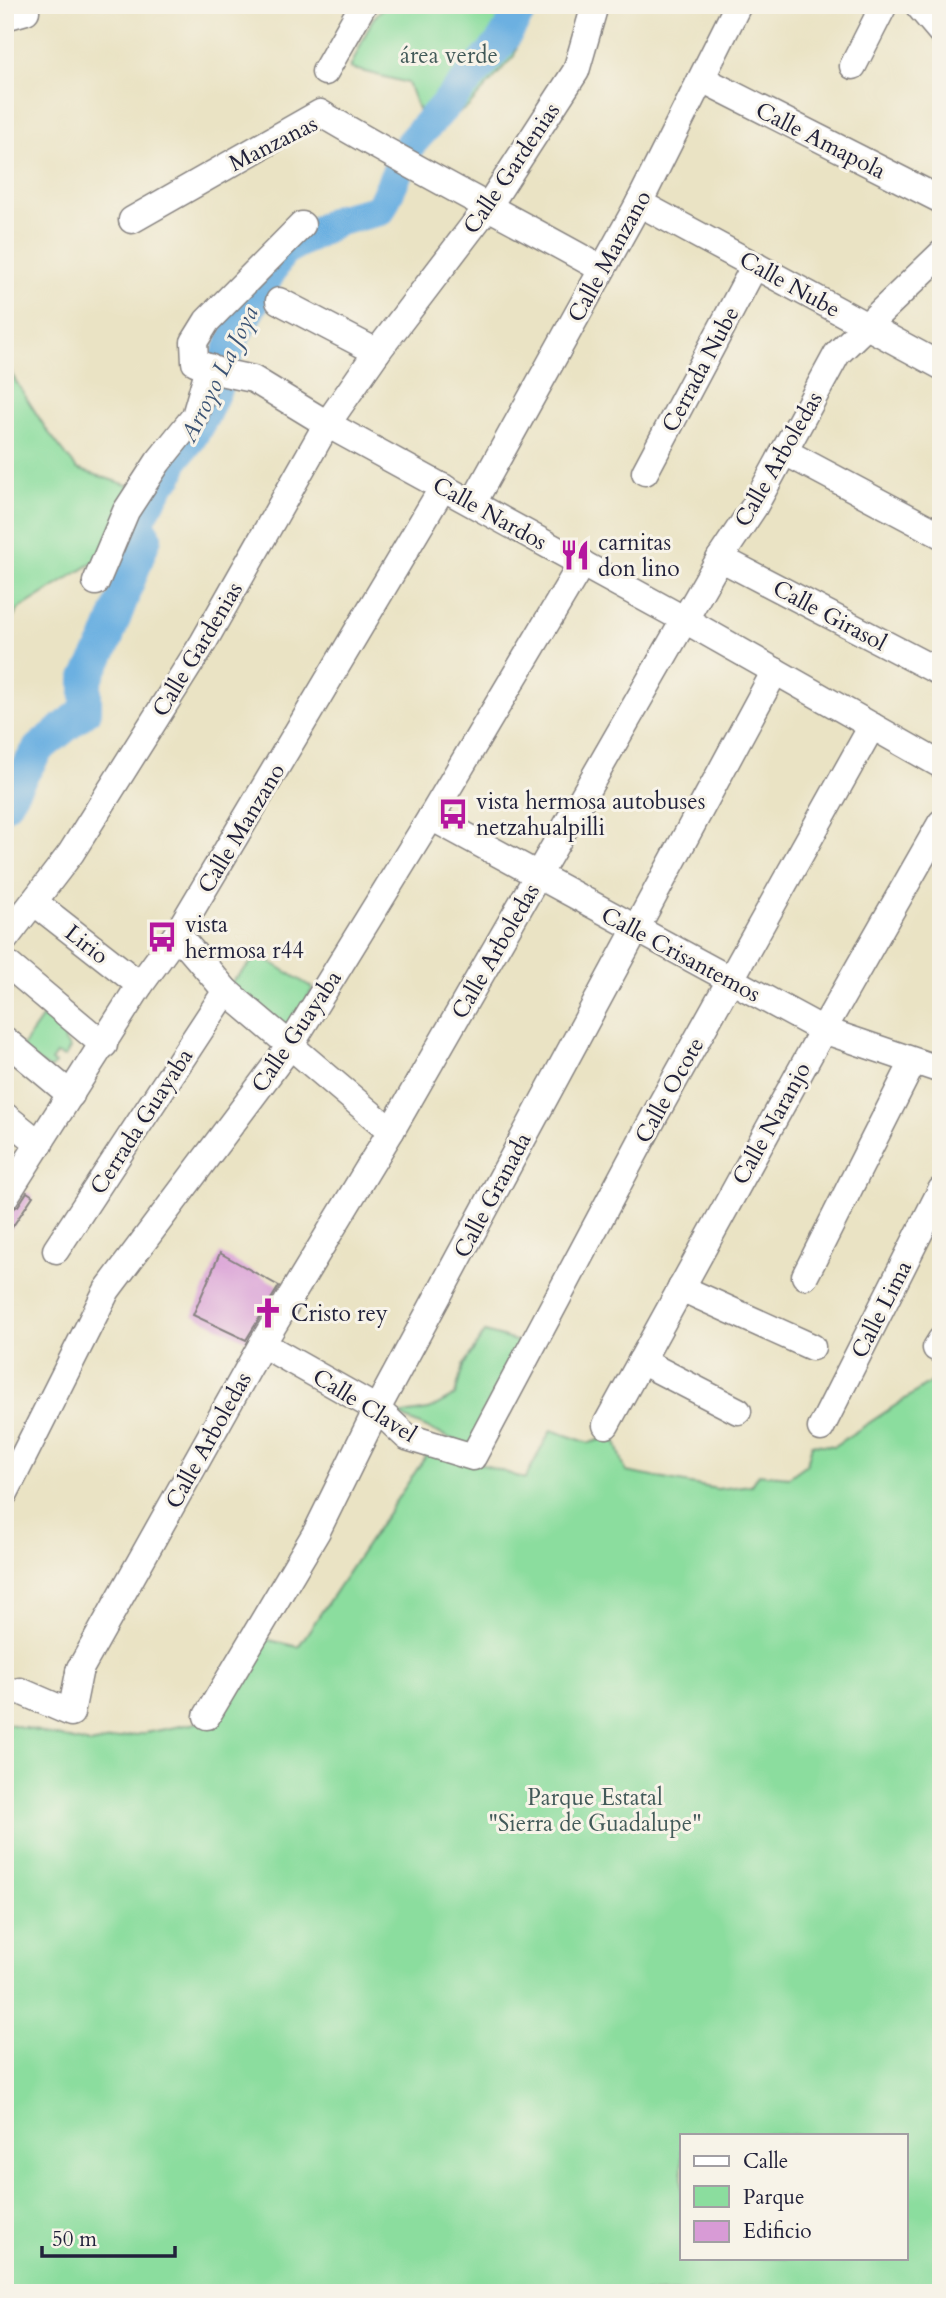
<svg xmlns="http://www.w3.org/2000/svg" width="946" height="2298" font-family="Cardo,serif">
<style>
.green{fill:#8bdd9e;stroke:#56806c;stroke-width:2;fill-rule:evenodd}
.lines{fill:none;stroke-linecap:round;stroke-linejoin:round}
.river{stroke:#6cb0e1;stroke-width:32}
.building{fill:#d89bd6}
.minor-casing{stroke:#868280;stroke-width:29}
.minor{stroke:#fff;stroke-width:26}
.labels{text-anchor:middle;stroke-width:6;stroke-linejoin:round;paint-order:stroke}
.park-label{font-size:23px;fill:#425a59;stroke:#f7f3e8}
.street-label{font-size:23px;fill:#22223b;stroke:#f7f3e8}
.poi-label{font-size:23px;fill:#22223b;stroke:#f7f3e8;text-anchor:start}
.water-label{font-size:24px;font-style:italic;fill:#3c5475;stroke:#f7f3e8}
</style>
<rect width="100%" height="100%" fill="#f7f3e8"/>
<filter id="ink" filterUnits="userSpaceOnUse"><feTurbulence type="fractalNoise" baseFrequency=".0143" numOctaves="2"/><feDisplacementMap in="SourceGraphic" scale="14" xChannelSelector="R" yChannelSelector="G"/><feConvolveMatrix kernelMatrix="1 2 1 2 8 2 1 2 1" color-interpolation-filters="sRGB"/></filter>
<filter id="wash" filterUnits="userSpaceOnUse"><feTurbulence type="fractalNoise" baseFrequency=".00686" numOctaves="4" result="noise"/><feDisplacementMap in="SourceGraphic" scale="28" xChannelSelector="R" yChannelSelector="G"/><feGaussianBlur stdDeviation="1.57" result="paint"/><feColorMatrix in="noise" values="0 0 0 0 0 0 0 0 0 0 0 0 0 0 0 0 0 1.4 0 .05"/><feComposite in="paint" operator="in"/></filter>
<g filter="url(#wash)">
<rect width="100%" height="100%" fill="#eae3c4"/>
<g class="green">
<polygon points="385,5 530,5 514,56 468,107 432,129 418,109 408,83 350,68 372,20"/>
<polygon points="5,353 12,375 46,429 77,469 155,494 142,532 19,609 5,630"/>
<polygon points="259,955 313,988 287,1036 227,987"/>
<polygon points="52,1004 75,1024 64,1041 70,1048 65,1057 56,1054 51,1061 55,1064 51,1069 19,1051"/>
<polygon points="485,1332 519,1342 470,1447 397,1415 428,1410 455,1395 463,1366"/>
<path d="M941 1365V2293H5V1723L90 1744 206 1721 265 1639 298 1647 432 1447 525 1479 551 1430 589 1443 614 1436 626 1472 717 1489 751 1485 758 1474 789 1477 807 1464 812 1444 834 1446 931 1382H933ZM682 2135H906V2258H682Z"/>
</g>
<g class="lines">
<polyline class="river" points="5,804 38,749 86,710 86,680 106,642 146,537 137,523 161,481 169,474 174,459 190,439 204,415 217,386 220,372 236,333 282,251 339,220 380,210 410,144 500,44 524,5"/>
</g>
<g id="blocks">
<g class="building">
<polygon points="27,1192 33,1196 5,1238 5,1213 18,1206"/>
<polygon points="220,1253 279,1286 246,1340 193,1315"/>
</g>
</g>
</g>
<g filter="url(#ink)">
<use href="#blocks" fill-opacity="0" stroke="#868280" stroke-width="2"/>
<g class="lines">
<g class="minor-casing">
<g id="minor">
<polyline points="918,5 941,32"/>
<polyline points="5,17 26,11"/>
<polyline points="853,66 884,5"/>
<polyline points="325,72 363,5"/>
<polyline points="702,79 941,200"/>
<polyline points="639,203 941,366"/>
<path d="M132 220 320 113C412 168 508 216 602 269"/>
<polyline points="302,225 207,321 194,342 195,362 220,372 253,379 327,424 685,620 941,765"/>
<polyline points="279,301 377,352"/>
<polyline points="785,452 941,535"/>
<polyline points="645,472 755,265"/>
<polyline points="473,503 639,203 738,5"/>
<polyline points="720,558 941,673"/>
<polyline points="96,582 126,511 158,462 195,416 209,367"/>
<polyline points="431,817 823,1030 941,1070"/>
<polyline points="34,902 140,985"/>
<polyline points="177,934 226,991 391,1131"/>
<polyline points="5,939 71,853 203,643 327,424 377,352 489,205 576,71 595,5"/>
<polyline points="5,962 104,1045"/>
<polyline points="5,1040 71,1095"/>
<polyline points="5,1116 40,1144"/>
<polyline points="5,1197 140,985 177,934 443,487"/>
<polyline points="56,1250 226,991"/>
<polyline points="805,1276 913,1062"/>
<polyline points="681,1288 812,1347"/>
<polyline points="262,1344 377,1409 407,1437 473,1457 655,1115 872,726"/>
<polyline points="936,1348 941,1340"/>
<polyline points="641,1361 738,1411"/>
<polyline points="606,1425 823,1030 941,823"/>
<polyline points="821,1428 941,1190"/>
<polyline points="5,1493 107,1290 290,1046 431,817 582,563"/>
<polyline points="79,1671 262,1344 391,1131 720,558 754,507 837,354 941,254"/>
<polyline points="20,1691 71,1713 80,1668"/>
<polyline points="207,1716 317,1531 377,1409 775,671"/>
</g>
</g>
<use href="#minor" class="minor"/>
</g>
</g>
<defs>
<g id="restaurant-bare" transform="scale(2.415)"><path d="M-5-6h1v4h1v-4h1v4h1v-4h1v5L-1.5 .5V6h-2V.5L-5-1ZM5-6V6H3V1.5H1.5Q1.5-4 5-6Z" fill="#b5179e" stroke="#f7f3e8" stroke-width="2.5" paint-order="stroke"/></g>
<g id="bus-bare" transform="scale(2.415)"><path d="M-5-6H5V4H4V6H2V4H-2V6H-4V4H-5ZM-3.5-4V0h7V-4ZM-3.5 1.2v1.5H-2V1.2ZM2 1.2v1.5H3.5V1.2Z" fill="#b5179e" stroke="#f7f3e8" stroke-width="2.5" paint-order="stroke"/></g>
<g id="church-bare" transform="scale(2.415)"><path d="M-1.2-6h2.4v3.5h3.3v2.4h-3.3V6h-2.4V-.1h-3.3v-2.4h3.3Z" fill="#b5179e" stroke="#f7f3e8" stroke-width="2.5" paint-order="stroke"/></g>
</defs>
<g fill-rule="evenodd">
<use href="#restaurant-bare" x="575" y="555"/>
<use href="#bus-bare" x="453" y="814"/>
<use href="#bus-bare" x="162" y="937"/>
<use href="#church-bare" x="268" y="1313"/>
</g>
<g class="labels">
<g class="park-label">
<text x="449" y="63">área verde</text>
<text x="595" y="1805">Parque Estatal<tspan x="595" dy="26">"Sierra de Guadalupe"</tspan></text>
</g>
<g class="street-label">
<text transform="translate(821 140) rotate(27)" y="8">Calle Amapola</text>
<text transform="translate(273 143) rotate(-27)" y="8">Manzanas</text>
<text transform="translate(511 168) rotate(-56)" y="8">Calle Gardenias</text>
<text transform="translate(609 256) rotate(-61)" y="8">Calle Manzano</text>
<text transform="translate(790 284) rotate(29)" y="8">Calle Nube</text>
<text transform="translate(700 369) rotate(-62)" y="8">Cerrada Nube</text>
<text transform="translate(778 459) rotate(-60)" y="8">Calle Arboledas</text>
<text transform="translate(490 513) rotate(29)" y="8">Calle Nardos</text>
<text transform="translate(830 615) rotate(28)" y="8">Calle Girasol</text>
<text transform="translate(197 649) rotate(-59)" y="8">Calle Gardenias</text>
<text transform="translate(241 828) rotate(-59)" y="8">Calle Manzano</text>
<text transform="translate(87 944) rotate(38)" y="8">Lirio</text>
<text transform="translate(495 951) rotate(-60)" y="8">Calle Arboledas</text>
<text transform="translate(681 954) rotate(28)" y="8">Calle Crisantemos</text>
<text transform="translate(296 1031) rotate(-56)" y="8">Calle Guayaba</text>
<text transform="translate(669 1090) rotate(-61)" y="8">Calle Ocote</text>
<text transform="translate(141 1121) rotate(-57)" y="8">Cerrada Guayaba</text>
<text transform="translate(771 1123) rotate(-61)" y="8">Calle Naranjo</text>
<text transform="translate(492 1195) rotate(-62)" y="8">Calle Granada</text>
<text transform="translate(881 1309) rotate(-63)" y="8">Calle Lima</text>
<text transform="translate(365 1405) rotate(32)" y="8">Calle Clavel</text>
<text transform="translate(208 1440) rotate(-61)" y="8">Calle Arboledas</text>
</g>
<g class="poi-label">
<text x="598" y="550">carnitas<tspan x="598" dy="26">don lino</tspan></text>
<text x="476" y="809">vista hermosa autobuses<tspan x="476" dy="26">netzahualpilli</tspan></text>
<text x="185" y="932">vista<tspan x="185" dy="26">hermosa r44</tspan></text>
<text x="291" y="1321">Cristo rey</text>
</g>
<g class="water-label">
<text transform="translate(219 374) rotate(-64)" y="8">Arroyo La Joya</text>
</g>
</g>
<rect width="946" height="2298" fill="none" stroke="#f7f3e8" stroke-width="28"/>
<rect x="680" y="2134" width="228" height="126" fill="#f7f3e8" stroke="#a29fa3" stroke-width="2"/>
<rect x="694" y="2156" width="35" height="10" fill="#ffffff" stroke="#a29fa3" stroke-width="2"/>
<text x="743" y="2168" font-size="21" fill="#22223b">Calle</text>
<rect x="694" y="2186" width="35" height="21" fill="#8bdd9e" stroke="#a29fa3" stroke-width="2"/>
<text x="743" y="2204" font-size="21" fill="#22223b">Parque</text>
<rect x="694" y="2221" width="35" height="21" fill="#d89bd6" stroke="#a29fa3" stroke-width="2"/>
<text x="743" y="2238" font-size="21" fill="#22223b">Edificio</text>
<path d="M42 2246v10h133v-10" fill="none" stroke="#22223b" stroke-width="3.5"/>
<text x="52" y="2246" font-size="21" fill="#22223b" stroke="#f7f3e8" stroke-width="5" paint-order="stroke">50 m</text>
</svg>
